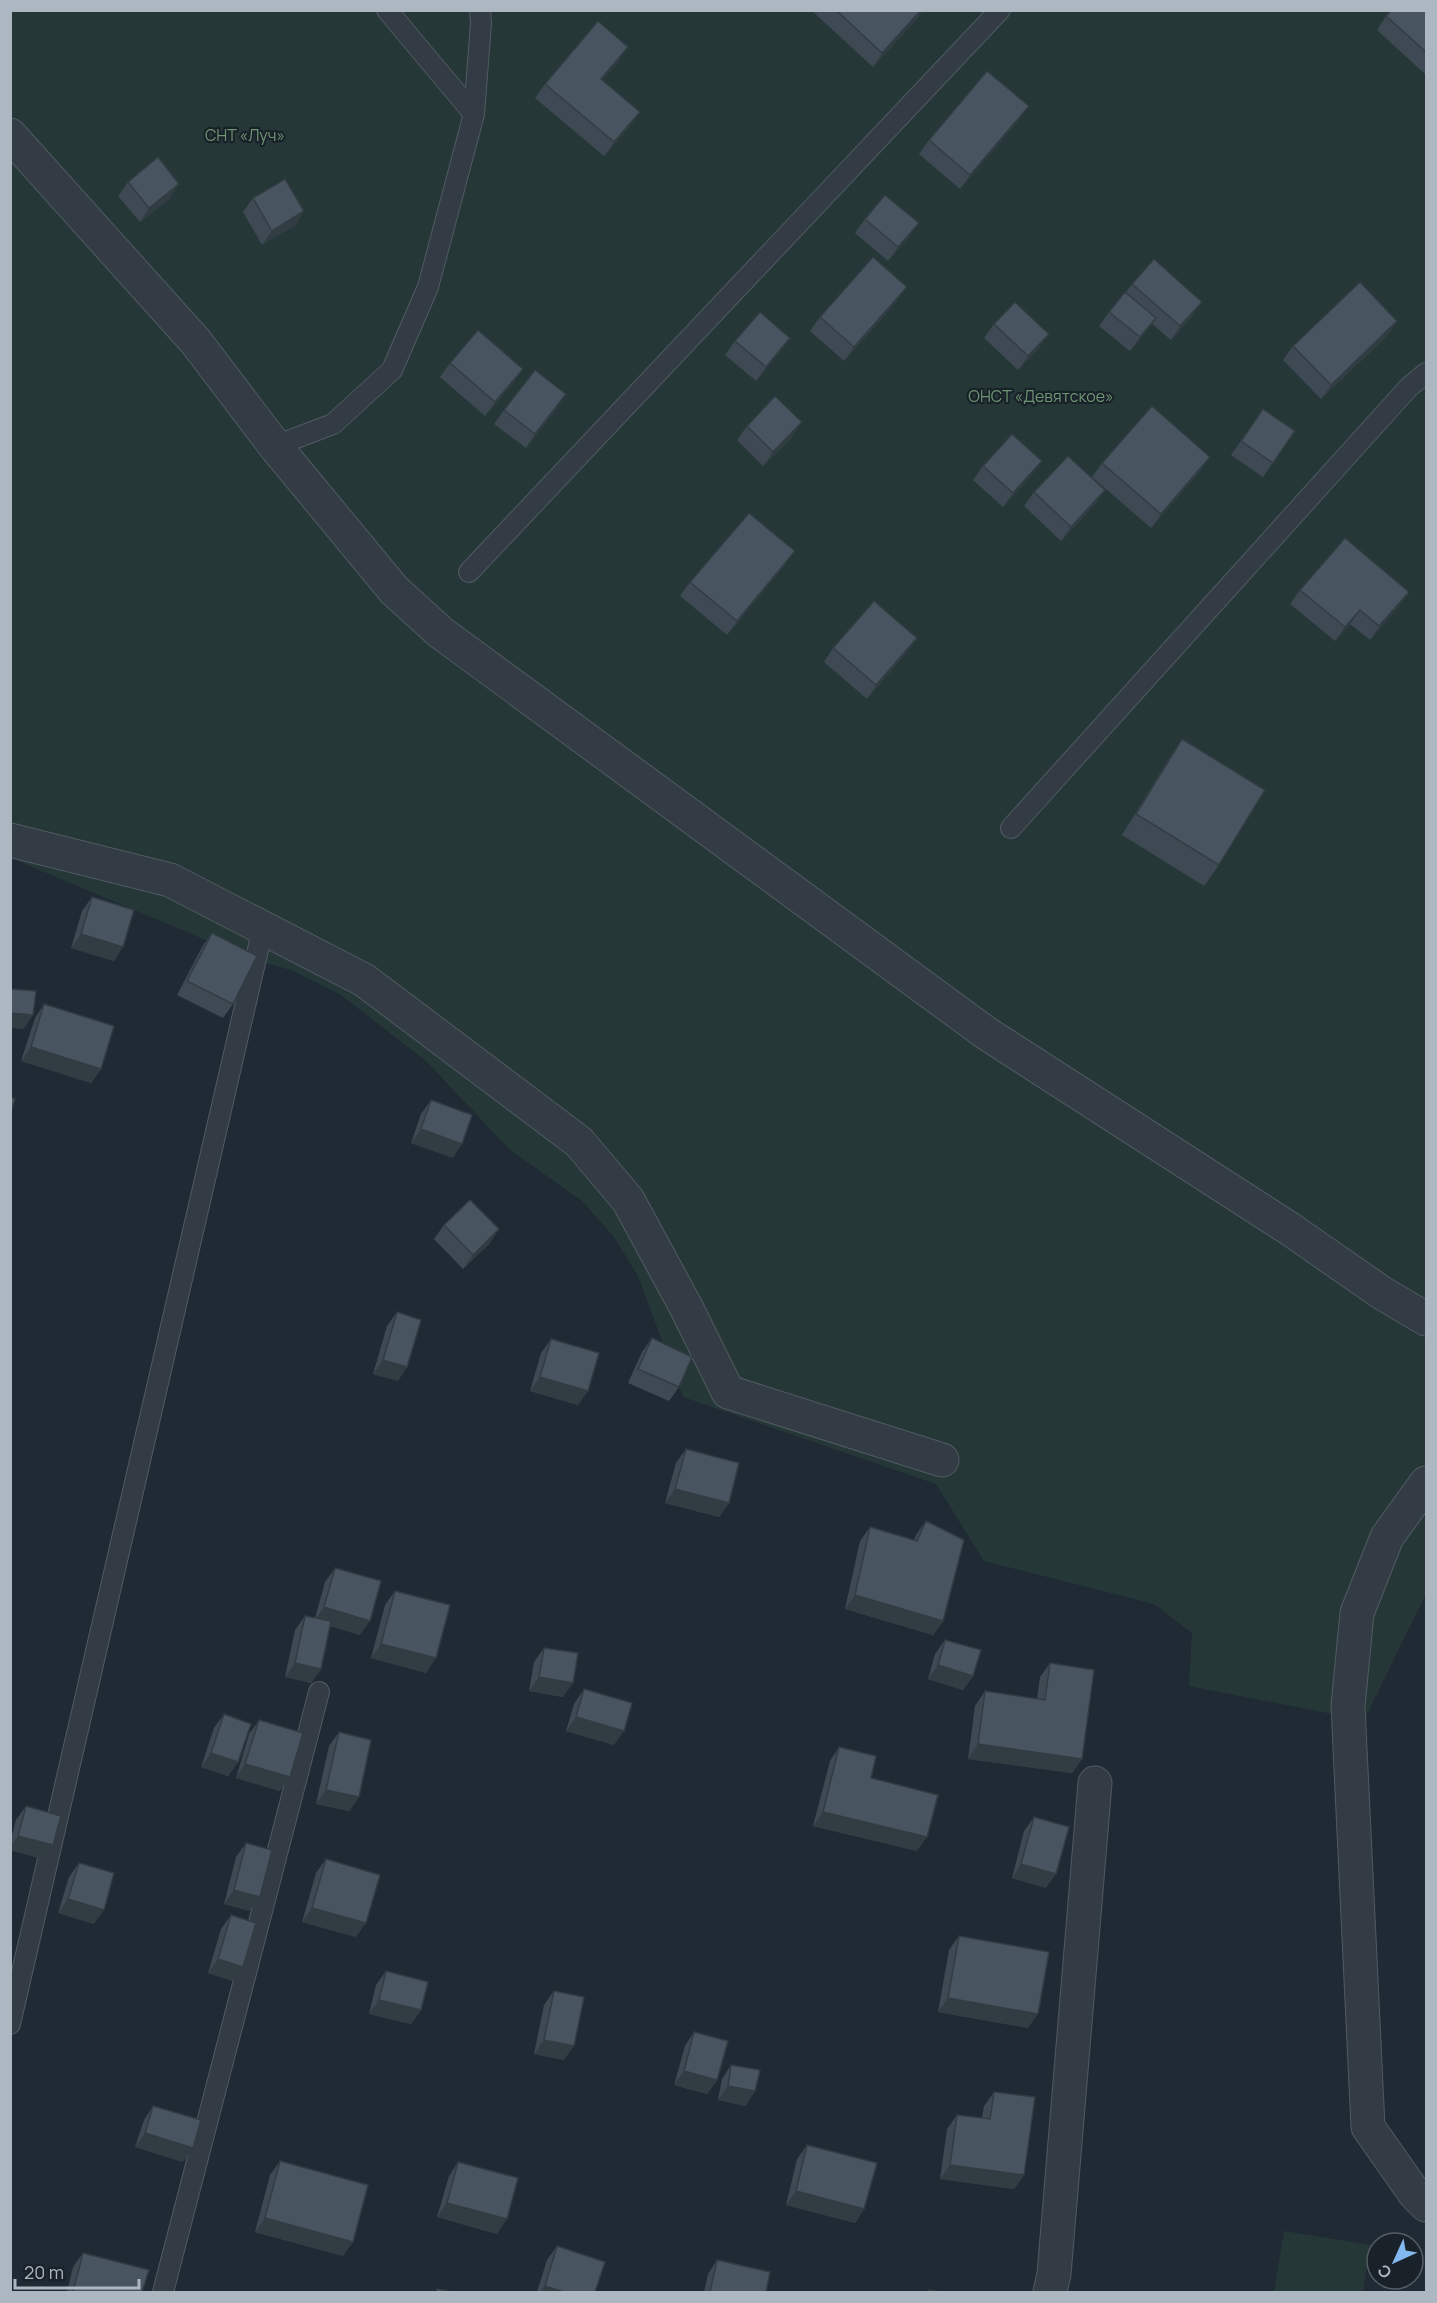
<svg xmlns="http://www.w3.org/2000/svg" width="1437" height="2303" font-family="Manrope,sans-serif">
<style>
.green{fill:#253837}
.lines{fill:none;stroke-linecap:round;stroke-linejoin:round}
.service-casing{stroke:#515a63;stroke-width:22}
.minor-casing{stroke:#515a63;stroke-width:35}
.service{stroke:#333c45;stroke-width:20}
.minor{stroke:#333c45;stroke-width:33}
.wall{fill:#3e4953}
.shaded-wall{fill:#323c43}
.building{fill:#485560;stroke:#323c43;stroke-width:1.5}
.labels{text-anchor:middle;stroke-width:4.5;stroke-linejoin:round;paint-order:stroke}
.park-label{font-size:16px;fill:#6f9674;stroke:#192129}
</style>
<rect width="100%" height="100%" fill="#202a34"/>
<g class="green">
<polygon points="10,11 1426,11 1426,1594 1364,1720 1189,1686 1192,1633 1154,1604 984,1561 936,1484 683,1397 638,1276 614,1237 582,1201 509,1149 426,1061 341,995 294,971 251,959 11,858"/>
<polygon points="1284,2231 1370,2245 1363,2292 1274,2292"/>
</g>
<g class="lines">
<g class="service-casing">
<g id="service">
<polyline points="387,10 474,114"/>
<polyline points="275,446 333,424 392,370 428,287 474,114 481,23 480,10"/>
<polyline points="469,572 1000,10"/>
<polyline points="1011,828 1409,387 1426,373"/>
<polyline points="10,2024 263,928"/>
<polyline points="163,2292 319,1692"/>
</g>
</g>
<g class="minor-casing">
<g id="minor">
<polyline points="10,135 196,342 275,446 394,590 440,632 986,1033 1290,1229 1382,1293 1426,1319"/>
<polyline points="10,840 170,880 364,980 579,1142 628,1200 686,1307 728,1392 942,1460"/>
<polyline points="1426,1483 1387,1537 1357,1613 1348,1706 1368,2127 1415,2194 1426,2205"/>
<polyline points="1050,2292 1054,2274 1095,1783"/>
</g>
</g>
<use href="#service" class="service"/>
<use href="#minor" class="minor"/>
</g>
<g class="wall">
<polygon points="811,10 923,10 919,16 873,67"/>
<polygon points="1426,10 1426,75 1377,30 1386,16"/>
<polygon points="619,61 602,80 630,126 604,156 535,98 545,84"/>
<polygon points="1019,120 960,189 919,154 929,140"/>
<polygon points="128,182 170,198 140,222 118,196"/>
<polygon points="253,198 304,211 295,225 262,245 243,212"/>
<polygon points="865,219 909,237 888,261 855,233"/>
<polygon points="1132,284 1192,316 1171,340 1152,324 1130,351 1099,326 1109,312 1126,292"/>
<polygon points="897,301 844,361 810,331 820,317"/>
<polygon points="994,324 1039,348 1018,370 984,338"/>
<polygon points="1388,335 1321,399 1283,360 1293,346"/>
<polygon points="790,338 780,352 756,381 725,355 735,341"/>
<polygon points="450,363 523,369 513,383 485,416 440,377"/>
<polygon points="557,408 526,448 494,424 504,410"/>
<polygon points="1263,409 1295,431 1263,477 1231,455"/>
<polygon points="747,426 792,437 763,466 737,440"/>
<polygon points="1102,463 1200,471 1151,528 1092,477"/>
<polygon points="983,466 1032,475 1003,507 973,480"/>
<polygon points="1105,490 1095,504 1061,541 1024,506 1034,492"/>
<polygon points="785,565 727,635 680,596 690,582"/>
<polygon points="1300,590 1409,592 1399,606 1370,640 1350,624 1335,641 1290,604"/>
<polygon points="917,638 907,652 867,699 824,662 833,648"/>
<polygon points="1182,739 1219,865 1204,886 1122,835 1168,760"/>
<polygon points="92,897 114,961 71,948 82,911"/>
<polygon points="212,933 233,1004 223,1018 177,995 202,947"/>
<polygon points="44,1004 101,1069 91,1083 21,1061 35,1018"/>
<polygon points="431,1100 453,1158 411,1143 421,1114"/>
<polygon points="444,1225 490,1243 463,1269 434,1239"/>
<polygon points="397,1312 398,1381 373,1374 387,1326"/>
<polygon points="652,1338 679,1387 669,1401 628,1383 642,1352"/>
<polygon points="551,1339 578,1405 530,1391 541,1353"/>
<polygon points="686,1449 729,1503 719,1517 665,1503 676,1463"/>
<polygon points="926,1521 943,1621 933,1635 845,1609 860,1541 870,1527 914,1540 916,1535"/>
<polygon points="335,1568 360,1635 330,1626 321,1669 311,1683 285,1677 295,1630 305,1616 315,1618 325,1582"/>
<polygon points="395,1591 426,1673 371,1658 385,1605"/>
<polygon points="945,1640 973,1676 963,1690 928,1679 935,1654"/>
<polygon points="544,1648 563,1697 529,1691 534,1662"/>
<polygon points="1050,1663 1082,1759 1072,1773 968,1759 975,1706 985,1691 1037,1699 1040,1677"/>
<polygon points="584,1689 614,1745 566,1731 574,1704"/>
<polygon points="224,1714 238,1762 228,1776 201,1767 214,1728"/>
<polygon points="259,1720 280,1791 236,1778 249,1734"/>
<polygon points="339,1732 359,1797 349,1811 316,1804 329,1746"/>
<polygon points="839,1747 871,1778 917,1851 813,1826 830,1761"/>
<polygon points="26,1806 43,1859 10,1850 10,1842 16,1820"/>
<polygon points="1034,1817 1046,1888 1012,1878 1024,1831"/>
<polygon points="246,1843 250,1911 224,1904 236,1857"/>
<polygon points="326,1859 356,1937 302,1922 316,1873"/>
<polygon points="79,1863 94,1924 58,1913 69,1877"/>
<polygon points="231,1915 243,1967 233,1981 208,1973 221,1929"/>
<polygon points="959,1936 1028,2028 938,2012 949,1950"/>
<polygon points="386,1971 421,2010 411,2024 369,2014 376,1985"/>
<polygon points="554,1991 564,2060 534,2054 544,2005"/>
<polygon points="694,2032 717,2080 707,2094 674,2085 685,2046"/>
<polygon points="731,2065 746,2106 718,2100 722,2079"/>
<polygon points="994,2092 1024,2175 1014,2189 940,2179 947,2129 957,2115 982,2118 984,2106"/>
<polygon points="153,2106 183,2162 135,2147 144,2120"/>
<polygon points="807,2145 864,2209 855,2223 786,2205 797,2159"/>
<polygon points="280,2161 343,2256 255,2232 270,2175"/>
<polygon points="458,2162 497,2234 437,2217 449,2176"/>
<polygon points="557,2246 595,2292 537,2292 547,2260"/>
<polygon points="83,2253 142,2292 67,2292 73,2267"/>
<polygon points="717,2260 766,2292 704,2292 708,2274"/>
</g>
<g class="shaded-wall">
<polygon points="921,10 923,10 919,16 873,67 882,53"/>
<polygon points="628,47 619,61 592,93 601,79"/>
<polygon points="1029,106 1019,120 960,189 970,175"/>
<polygon points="640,112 630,126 604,156 614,142"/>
<polygon points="179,184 170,198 140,222 149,208"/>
<polygon points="304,211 295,225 262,245 272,231"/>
<polygon points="919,223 909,237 888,261 898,247"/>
<polygon points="907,287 897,301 844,361 854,347"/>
<polygon points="1202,302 1192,316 1171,340 1180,326"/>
<polygon points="1156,318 1146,332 1130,351 1140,337"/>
<polygon points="1397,321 1388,335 1321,399 1331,385"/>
<polygon points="1049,334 1039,348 1018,370 1028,356"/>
<polygon points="790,338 780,352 756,381 766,367"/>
<polygon points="523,369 513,383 485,416 495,402"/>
<polygon points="566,394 557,408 526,448 535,434"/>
<polygon points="802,422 792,437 763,466 773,452"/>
<polygon points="1210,457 1200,471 1151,528 1161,514"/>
<polygon points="1042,461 1032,475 1003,507 1013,493"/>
<polygon points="1105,490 1095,504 1061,541 1071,527"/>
<polygon points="795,551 785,565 727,635 737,621"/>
<polygon points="1409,592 1399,606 1370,640 1379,626"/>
<polygon points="1360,610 1350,624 1335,641 1345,627"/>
<polygon points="917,638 907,652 867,699 876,685"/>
<polygon points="81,934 123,947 114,961 71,948"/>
<polygon points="10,1013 33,1015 24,1029 10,1028"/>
<polygon points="31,1047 101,1069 91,1083 21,1061"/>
<polygon points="421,1129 462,1144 453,1158 411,1143"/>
<polygon points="499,1229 490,1243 463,1269 473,1255"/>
<polygon points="383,1360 407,1367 398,1381 373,1374"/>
<polygon points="540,1377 588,1391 578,1405 530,1391"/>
<polygon points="675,1489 729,1503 719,1517 665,1503"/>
<polygon points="855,1595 943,1621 933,1635 845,1609"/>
<polygon points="324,1607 370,1621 360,1635 314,1621"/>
<polygon points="381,1644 436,1658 426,1673 371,1658"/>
<polygon points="295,1663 321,1669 311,1683 285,1677"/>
<polygon points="938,1665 973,1676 963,1690 928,1679"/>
<polygon points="539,1677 573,1683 563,1697 529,1691"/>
<polygon points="576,1717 624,1731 614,1745 566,1731"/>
<polygon points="978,1744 1082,1759 1072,1773 968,1759"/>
<polygon points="211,1753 238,1762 228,1776 201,1767"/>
<polygon points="245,1764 290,1777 280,1791 236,1778"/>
<polygon points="326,1790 359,1797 349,1811 316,1804"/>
<polygon points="823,1812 927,1837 917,1851 813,1826"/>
<polygon points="18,1836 53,1845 43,1859 10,1850 10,1847"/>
<polygon points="1021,1864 1056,1874 1046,1888 1012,1878"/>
<polygon points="234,1890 260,1897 250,1911 224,1904"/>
<polygon points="68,1899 104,1910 94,1924 58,1913"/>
<polygon points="312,1908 366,1923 356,1937 302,1922"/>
<polygon points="218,1959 243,1967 233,1981 208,1973"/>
<polygon points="948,1998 1038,2014 1028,2028 938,2012"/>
<polygon points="379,2000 421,2010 411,2024 369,2014"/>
<polygon points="544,2040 574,2046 564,2060 534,2054"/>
<polygon points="684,2071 717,2080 707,2094 674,2085"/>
<polygon points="728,2086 755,2091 746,2106 718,2100"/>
<polygon points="145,2133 193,2148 183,2162 135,2147"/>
<polygon points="950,2165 1024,2175 1014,2189 940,2179"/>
<polygon points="796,2191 864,2209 855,2223 786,2205"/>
<polygon points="447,2203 507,2219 497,2234 437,2217"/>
<polygon points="265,2218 353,2242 343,2256 255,2232"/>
<polygon points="545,2286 564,2292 540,2292"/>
</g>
<g class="building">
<polygon points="836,10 921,10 882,53"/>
<polygon points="1391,10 1426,10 1426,52 1386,16"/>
<polygon points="598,21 628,47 601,79 640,112 614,142 545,84"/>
<polygon points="987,71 1029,106 970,175 929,140"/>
<polygon points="158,157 179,184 149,208 128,182"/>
<polygon points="285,179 304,211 272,231 253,198"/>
<polygon points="885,195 919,223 898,247 865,219"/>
<polygon points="873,257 907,287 854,347 820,317"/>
<polygon points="1154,259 1202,302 1180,326 1132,284"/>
<polygon points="1360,282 1397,321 1331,385 1293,346"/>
<polygon points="1125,292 1156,318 1140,337 1109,312"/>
<polygon points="1015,302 1049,334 1028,356 994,324"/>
<polygon points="760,312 790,338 766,367 735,341"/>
<polygon points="478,330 523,369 495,402 450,363"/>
<polygon points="535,370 566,394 535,434 504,410"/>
<polygon points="775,396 802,422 773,452 747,426"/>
<polygon points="1152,406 1210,457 1161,514 1102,463"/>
<polygon points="1263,409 1295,431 1273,463 1241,441"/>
<polygon points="1012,434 1042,461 1013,493 983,466"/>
<polygon points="1068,456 1105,490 1071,527 1034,492"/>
<polygon points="749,513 795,551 737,621 690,582"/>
<polygon points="1345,538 1409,592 1379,626 1360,610 1345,627 1300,590"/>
<polygon points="874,601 917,638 876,685 833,648"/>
<polygon points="1182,739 1265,790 1219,865 1136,814"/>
<polygon points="92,897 134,910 123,947 81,934"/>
<polygon points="212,933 257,956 233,1004 187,981"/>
<polygon points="10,989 36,991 33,1015 10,1013"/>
<polygon points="44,1004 114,1026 101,1069 31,1047"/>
<polygon points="10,1097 15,1099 10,1115"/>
<polygon points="431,1100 472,1115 462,1144 421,1129"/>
<polygon points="470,1200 499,1229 473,1255 444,1225"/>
<polygon points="397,1312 421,1320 407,1367 383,1360"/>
<polygon points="652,1338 692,1357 679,1387 638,1369"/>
<polygon points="551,1339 599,1353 588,1391 540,1377"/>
<polygon points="686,1449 739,1463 729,1503 675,1489"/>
<polygon points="926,1521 964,1540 943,1621 855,1595 870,1527 917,1541"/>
<polygon points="335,1568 381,1581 370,1621 324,1607"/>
<polygon points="395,1591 450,1605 436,1658 381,1644"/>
<polygon points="305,1616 331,1621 321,1669 295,1663"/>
<polygon points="945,1640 981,1650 973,1676 938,1665"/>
<polygon points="544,1648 578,1653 573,1683 539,1677"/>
<polygon points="1050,1663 1094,1670 1082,1759 978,1744 985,1691 1045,1700"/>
<polygon points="584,1689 632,1703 624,1731 576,1717"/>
<polygon points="224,1714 251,1724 238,1762 211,1753"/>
<polygon points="259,1720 303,1733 290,1777 245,1764"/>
<polygon points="339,1732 371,1740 359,1797 326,1790"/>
<polygon points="839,1747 876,1756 871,1778 938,1795 927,1837 823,1812"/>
<polygon points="26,1806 61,1816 53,1845 18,1836"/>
<polygon points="1034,1817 1069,1827 1056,1874 1021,1864"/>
<polygon points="246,1843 272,1850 260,1897 234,1890"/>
<polygon points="326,1859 380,1875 366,1923 312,1908"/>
<polygon points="79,1863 114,1873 104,1910 68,1899"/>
<polygon points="231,1915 256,1923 243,1967 218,1959"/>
<polygon points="959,1936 1049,1952 1038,2014 948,1998"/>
<polygon points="386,1971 428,1982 421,2010 379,2000"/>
<polygon points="554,1991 584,1997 574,2046 544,2040"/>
<polygon points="694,2032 728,2041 717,2080 684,2071"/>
<polygon points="731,2065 760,2070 755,2091 728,2086"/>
<polygon points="994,2092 1035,2097 1024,2175 950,2165 957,2115 990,2119"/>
<polygon points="153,2106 201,2120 193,2148 145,2133"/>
<polygon points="807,2145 877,2163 864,2209 796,2191"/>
<polygon points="280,2161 368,2185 353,2242 265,2218"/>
<polygon points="458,2162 518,2178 507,2219 447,2203"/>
<polygon points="557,2246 605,2262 595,2292 564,2292 545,2286"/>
<polygon points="83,2253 149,2270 142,2292 73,2292"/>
<polygon points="717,2260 770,2272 766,2292 710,2292"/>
<polygon points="437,2289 452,2292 437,2292"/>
<polygon points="929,2290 940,2292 928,2292"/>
</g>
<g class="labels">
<g class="park-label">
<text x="245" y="141">СНТ «Луч»</text>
<text x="1041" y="402">ОНСТ «Девятское»</text>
</g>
</g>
<rect width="1437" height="2303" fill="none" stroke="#adb7c2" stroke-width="24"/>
<g transform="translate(1395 2261) rotate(225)"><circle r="28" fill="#192129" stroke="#545d66" stroke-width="1.5"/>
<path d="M0-4.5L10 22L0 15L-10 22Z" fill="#84b8f0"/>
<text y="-9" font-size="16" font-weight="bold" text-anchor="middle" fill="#adb7c2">С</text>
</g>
<path d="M15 2279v9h124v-9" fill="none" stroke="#adb7c2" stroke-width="3"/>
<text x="24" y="2279" font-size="18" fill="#adb7c2" stroke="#192129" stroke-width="4.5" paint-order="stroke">20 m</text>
</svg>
